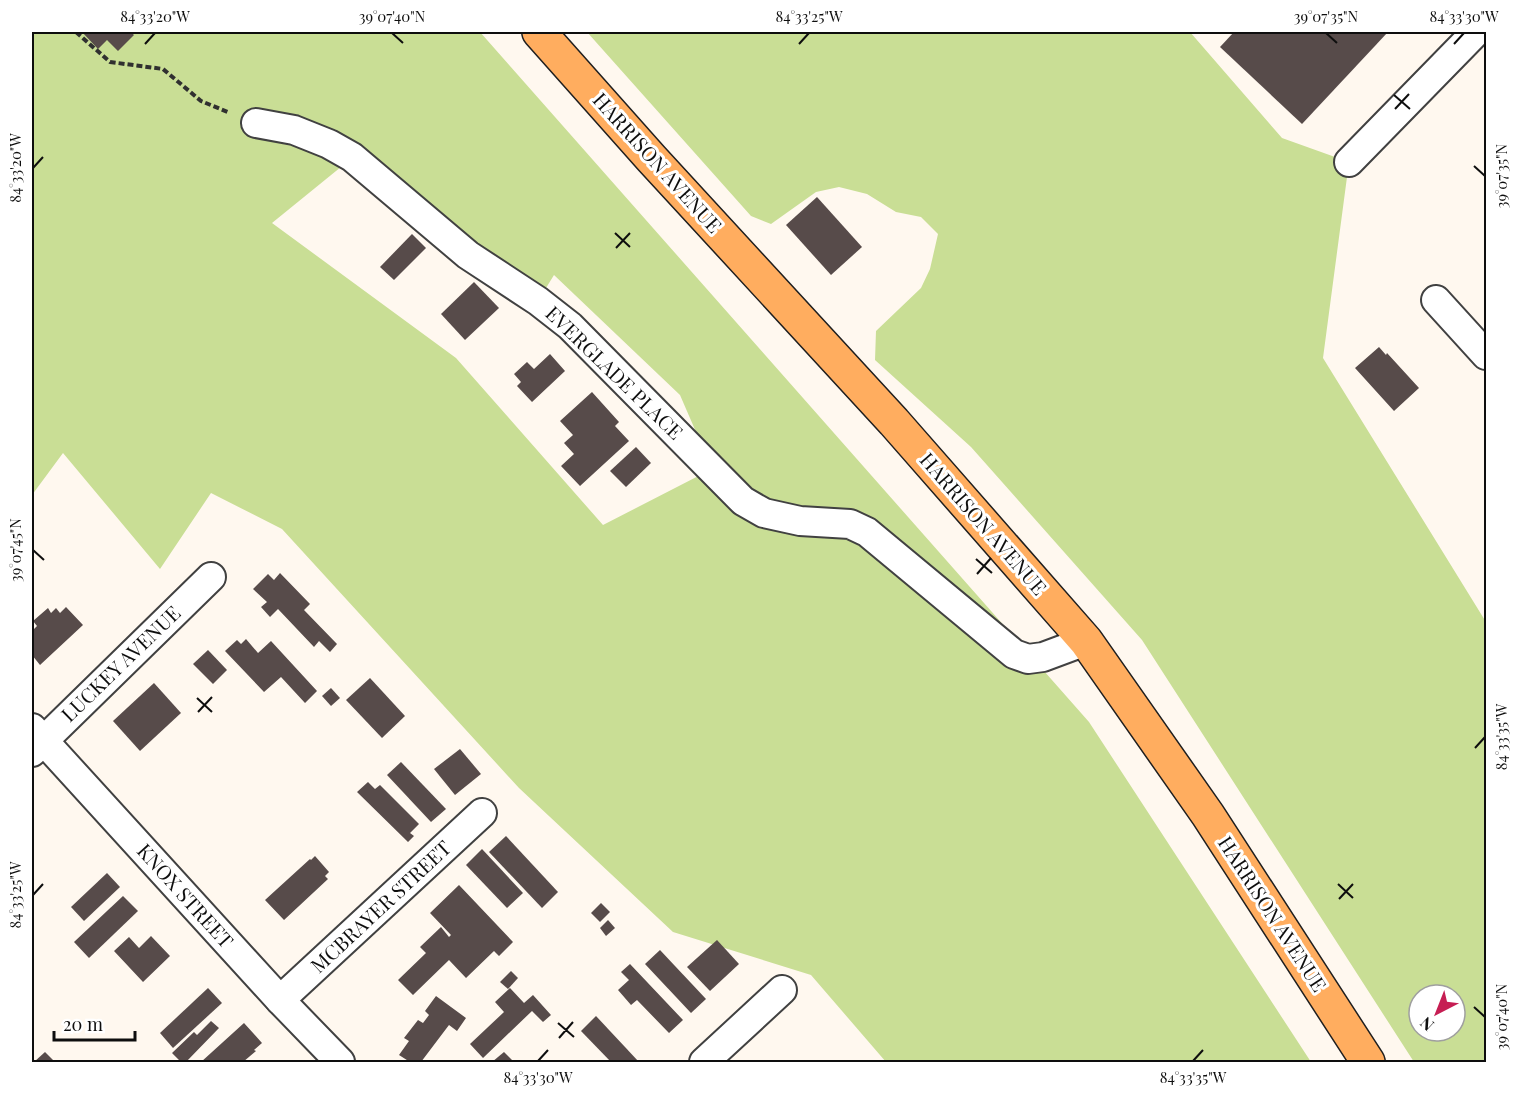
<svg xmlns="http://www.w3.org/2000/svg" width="1518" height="1094" font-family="'Playfair Display',serif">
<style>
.forest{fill:#c9de95;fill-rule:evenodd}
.building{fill:#574b4a}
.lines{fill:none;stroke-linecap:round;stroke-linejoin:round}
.minor-casing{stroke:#414141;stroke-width:32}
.major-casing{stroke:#1f1f1f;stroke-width:36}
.path{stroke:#303030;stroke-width:4;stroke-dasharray:6 3;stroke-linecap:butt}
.minor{stroke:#fff;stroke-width:28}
.major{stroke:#ffad5f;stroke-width:33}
.ticks{fill:none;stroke:#0e0e0e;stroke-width:2}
.labels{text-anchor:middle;stroke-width:6;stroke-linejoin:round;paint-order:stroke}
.street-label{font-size:20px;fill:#0e0e0e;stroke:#fff}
.neatline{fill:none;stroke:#0e0e0e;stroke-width:2}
.ticks-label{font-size:15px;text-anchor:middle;fill:#0e0e0e}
</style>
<rect width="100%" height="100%" fill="#fff8ef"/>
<g class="forest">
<path d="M32 32H480L1089 722 1311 1062H886L811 975 673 932 519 788 282 529 211 493 160 569 63 453 32 495ZM352 158 538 301 554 275 680 395 712 469 603 525 456 358 272 223Z"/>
<path d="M587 32H1190L1282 138 1349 162 1323 358 1486 622V1062H1414L1142 640 971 447 875 360 876 331 921 288 930 269 938 234 921 217 896 212 867 194 839 187 816 192 771 224 751 216ZM1419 995H1455V1031H1419Z"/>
</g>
<g class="building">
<polygon points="82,32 131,32 134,35 118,51 107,40 98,49"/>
<polygon points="1234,32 1388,32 1302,124 1220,47"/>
<polygon points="817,197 862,247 831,275 786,225"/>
<polygon points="412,234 426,248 394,280 380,267"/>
<polygon points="474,282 499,308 465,340 441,314"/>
<polygon points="1379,347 1386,355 1387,353 1419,388 1394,411 1355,368"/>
<polygon points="550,354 565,371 532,402 517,386 521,382 514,374 527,362 534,369"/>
<polygon points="592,392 619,422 615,426 629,441 580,486 561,466 574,454 564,443 573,435 560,421"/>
<polygon points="636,447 651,463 626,487 610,471"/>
<polygon points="280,573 310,604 304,610 337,644 330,652 319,641 314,647 278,609 270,617 261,607 267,602 253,589 268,574 274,580"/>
<polygon points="66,607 83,625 40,665 32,655 32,631 37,626 33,621 48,608 51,613 56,608 60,613"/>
<polygon points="246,639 258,653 271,641 317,691 305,703 281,677 264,692 225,651 237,640 241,644"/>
<polygon points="208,650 227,670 213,684 193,664"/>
<polygon points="370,678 405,716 382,738 346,700"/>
<polygon points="154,683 181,713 140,751 113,721"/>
<polygon points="331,688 340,698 331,706 322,696"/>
<polygon points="460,749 481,774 455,795 434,769"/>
<polygon points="401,762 446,809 431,822 387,775"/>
<polygon points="368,782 375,789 380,785 419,824 410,833 414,836 408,842 357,792"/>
<polygon points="506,836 558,892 542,908 489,852"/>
<polygon points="482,849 523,893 507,908 466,865"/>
<polygon points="315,856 329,872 325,876 328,879 284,920 265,900 310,859 311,860"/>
<polygon points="107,873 120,887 84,921 71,907"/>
<polygon points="459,885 513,942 499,956 494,951 466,978 449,960 413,995 398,980 426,953 420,947 441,927 449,937 451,935 430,913"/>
<polygon points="123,896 138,911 89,958 74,942"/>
<polygon points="601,903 610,912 600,922 591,913"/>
<polygon points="608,920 615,928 606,936 600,928"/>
<polygon points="151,936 170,956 143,982 114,951 129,937 139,948"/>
<polygon points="717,940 739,964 710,991 687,967"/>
<polygon points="660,950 706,999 691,1013 645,964"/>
<polygon points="630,964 683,1020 669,1033 637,1000 631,1005 618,990 629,980 621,972"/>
<polygon points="511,971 518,978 508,989 500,982"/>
<polygon points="208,988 222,1003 173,1048 160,1033"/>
<polygon points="510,988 524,1003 533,995 551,1015 543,1022 532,1011 483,1058 470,1044 504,1012 495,1002"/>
<polygon points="436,996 466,1018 457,1031 449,1025 421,1062 410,1062 399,1055 409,1041 404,1038 418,1020 423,1023 429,1015 425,1011"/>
<polygon points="596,1016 639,1062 611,1062 581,1031"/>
<polygon points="211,1021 219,1028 186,1062 181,1062 172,1053 194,1032 197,1035"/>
<polygon points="244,1023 262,1043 254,1050 256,1051 243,1062 201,1062"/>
<polygon points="45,1052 55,1062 34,1062"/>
<polygon points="504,1052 514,1062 492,1062"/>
</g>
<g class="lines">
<g class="minor-casing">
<g id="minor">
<polyline points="256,123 294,130 329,144 352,157 468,255 538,301 570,326 743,501 764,513 800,521 850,524 867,532 1014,654 1028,659 1043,657 1086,641"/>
<polyline points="1349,162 1476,32"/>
<polyline points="1436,300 1486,355"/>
<polyline points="32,728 280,1000 340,1062"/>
<polyline points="32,752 211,577"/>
<polyline points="280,1000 482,813"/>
<polyline points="704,1062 782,990"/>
</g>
</g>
<g class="major-casing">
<polyline id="major" points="539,32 651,158 894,422 1086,641 1208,815 1368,1062"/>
</g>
<polyline class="path" points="76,32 110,62 163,69 201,101 230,113"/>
<use href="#minor" class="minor"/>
<use href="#major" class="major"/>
</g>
<path class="ticks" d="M392 33 403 43M1326 33 1337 43M145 44 155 33M799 44 809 33M1454 44 1464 33M1394 95 1410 109M1395 109 1409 94M1474 166 1485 176M33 168 43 157M615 233 630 247M616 248 630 233M33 550 44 560M976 559 992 573M977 574 991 558M197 698 212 712M198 712 212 697M1475 748 1485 737M1338 884 1353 898M33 895 43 884M1339 899 1353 884M1474 1007 1485 1017M558 1023 574 1037M559 1038 573 1022M538 1061 548 1050M1193 1061 1203 1050"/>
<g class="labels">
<g class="street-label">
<text transform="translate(657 163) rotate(48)" y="7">HARRISON AVENUE</text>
<text transform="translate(614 373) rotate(44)" y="7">EVERGLADE PLACE</text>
<text transform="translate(983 524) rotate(49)" y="7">HARRISON AVENUE</text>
<text transform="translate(121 664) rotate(-44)" y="7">LUCKEY AVENUE</text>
<text transform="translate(185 896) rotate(48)" y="7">KNOX STREET</text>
<text transform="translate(381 907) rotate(-43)" y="7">MCBRAYER STREET</text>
<text transform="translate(1272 914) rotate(57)" y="7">HARRISON AVENUE</text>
</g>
</g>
<rect width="1518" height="1094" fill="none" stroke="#ffffff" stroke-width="66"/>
<g transform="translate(1437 1013) rotate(222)"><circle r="28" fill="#ffffff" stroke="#9f9f9f" stroke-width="1.5"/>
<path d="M0-4.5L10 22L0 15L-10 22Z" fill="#c61e53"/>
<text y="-9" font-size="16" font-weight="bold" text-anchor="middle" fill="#0e0e0e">N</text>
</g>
<path d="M54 1031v9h81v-9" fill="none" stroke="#0e0e0e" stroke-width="3"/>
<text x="63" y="1031" font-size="18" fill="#0e0e0e" stroke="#ffffff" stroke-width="4.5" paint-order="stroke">20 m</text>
<rect x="33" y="33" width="1452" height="1028" class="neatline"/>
<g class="ticks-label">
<text x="155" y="22">84°33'20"W</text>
<text x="392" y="22">39°07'40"N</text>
<text x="809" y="22">84°33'25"W</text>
<text x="1326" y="22">39°07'35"N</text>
<text x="1464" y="22">84°33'30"W</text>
<text transform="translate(16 168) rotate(-90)" y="5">84°33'20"W</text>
<text transform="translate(1502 176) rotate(-90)" y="5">39°07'35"N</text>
<text transform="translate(16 550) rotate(-90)" y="5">39°07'45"N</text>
<text transform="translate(1502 737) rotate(-90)" y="5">84°33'35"W</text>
<text transform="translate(16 895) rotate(-90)" y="5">84°33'25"W</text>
<text transform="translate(1502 1017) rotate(-90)" y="5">39°07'40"N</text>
<text x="538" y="1083">84°33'30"W</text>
<text x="1193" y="1083">84°33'35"W</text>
</g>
</svg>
